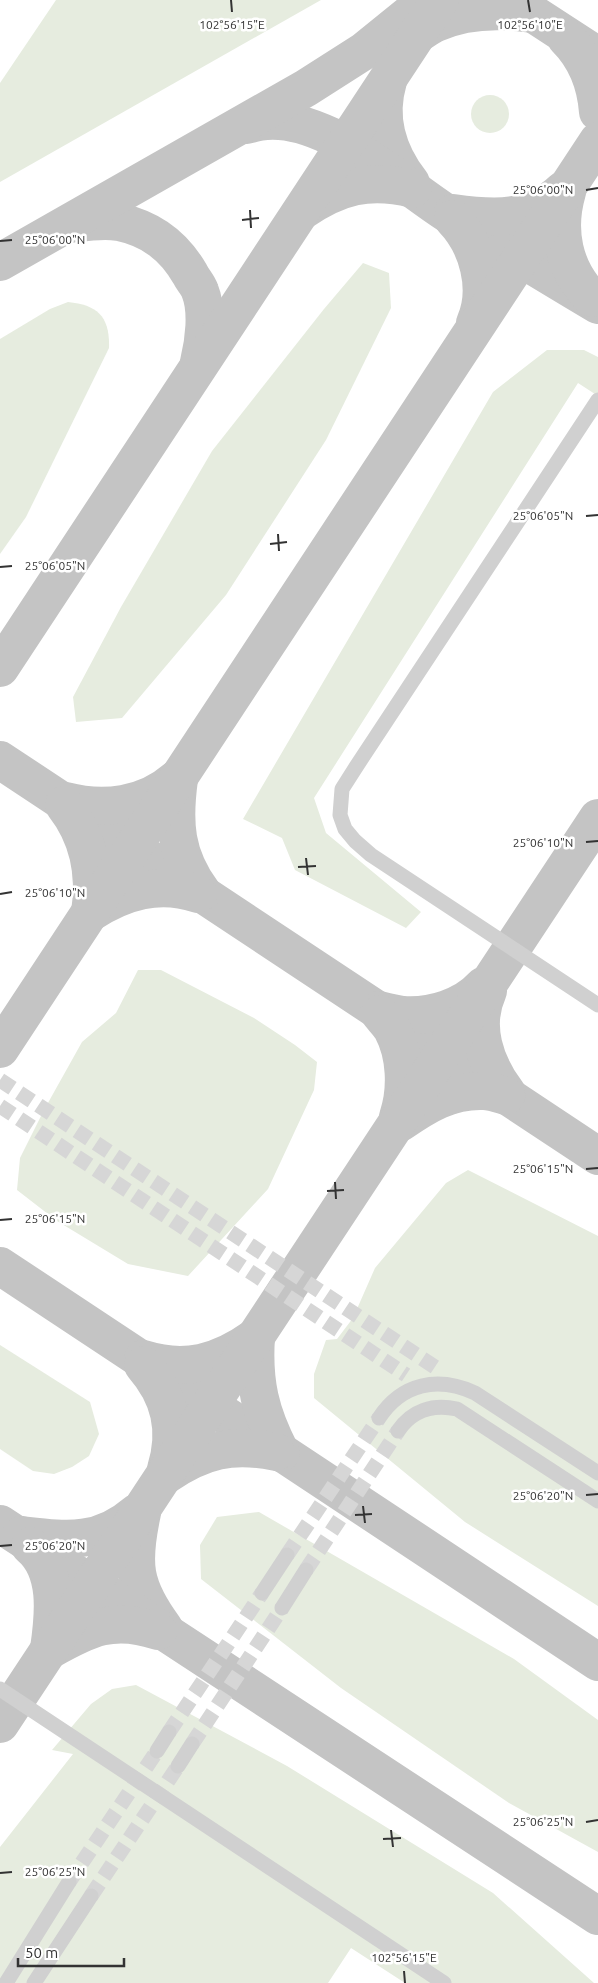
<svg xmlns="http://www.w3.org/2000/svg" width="598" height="1983" font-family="Ubuntu,sans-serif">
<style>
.green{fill:#e6ecdf}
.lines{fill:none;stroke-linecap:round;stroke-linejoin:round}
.taxiway{stroke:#c4c4c4;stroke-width:38}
.minor-tunnel{stroke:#d6d6d6;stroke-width:15;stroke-dasharray:15 8;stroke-linecap:butt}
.minor{stroke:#d0d0d0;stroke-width:15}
.ticks{fill:none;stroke:#333;stroke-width:2}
.ticks-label{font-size:12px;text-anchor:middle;fill:#333;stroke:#fff;stroke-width:5;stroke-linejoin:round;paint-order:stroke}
</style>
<rect width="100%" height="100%" fill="#fff"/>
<g class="green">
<polygon points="56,0 321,0 0,182 0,83"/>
<circle cx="490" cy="114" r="19"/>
<polygon points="363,263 389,273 391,308 326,440 226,595 122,718 76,722 73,697 121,607 212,451 324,309"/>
<path d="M68 302C98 305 110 317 109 348L26 517 0 554V339L50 309Z"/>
<polygon points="547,350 584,350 598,357 598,396 578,383 314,798 326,833 421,912 406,928 295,870 282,838 243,819 493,392"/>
<polygon points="138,970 161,970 254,1018 295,1045 317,1062 314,1090 268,1189 188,1276 128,1264 57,1221 17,1190 20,1158 44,1110 82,1042 116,1013"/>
<polygon points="468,1170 598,1236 598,1606 465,1522 314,1398 314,1374 326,1340 337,1339 353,1318 375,1268 446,1183"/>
<polygon points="0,1345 90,1402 99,1434 89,1456 72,1467 54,1474 33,1471 0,1449"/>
<polygon points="259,1512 514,1659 598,1720 598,1852 509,1803 341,1688 201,1579 200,1545 217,1517"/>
<polygon points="136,1685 287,1766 493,1893 594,1983 405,1983 351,1948 328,1983 0,1983 0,1847 73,1754 52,1750 91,1704 112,1689"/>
</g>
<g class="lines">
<g class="taxiway">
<polyline points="512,0 598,56"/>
<path d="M416 35C423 31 429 26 436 23 467 9 500 9 533 14"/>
<path d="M566 38C587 59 596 84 598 112"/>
<path d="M388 81C377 118 387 152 411 183"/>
<path d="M247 125C313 101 396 181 448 214 498 245 548 275 598 305"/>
<path d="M567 192C556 230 563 269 592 298"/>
<path d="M302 211C339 186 369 178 413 189"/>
<path d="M453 213C495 219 530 221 563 190"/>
<path d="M453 219C478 245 490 289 475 323"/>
<path d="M70 224C86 222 103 219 119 222 152 229 174 246 190 274 193 280 198 285 200 291 208 311 204 342 199 362"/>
<polyline points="0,262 306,88 364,51 427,0"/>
<polyline points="0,668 440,0"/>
<polyline points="0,760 598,1156"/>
<path d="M179 779C173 823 175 855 202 892"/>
<path d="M65 801C104 811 145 806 176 779"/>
<path d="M64 805C89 837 96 873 90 913"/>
<path d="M90 913C124 891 159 881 198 894"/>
<path d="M488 991C472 1026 485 1064 507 1093"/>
<path d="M379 1010C387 1012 395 1014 403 1015 431 1017 464 1007 483 986"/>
<path d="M380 1014C384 1019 389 1024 392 1029 406 1055 407 1090 398 1117"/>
<polyline points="0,1049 598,141"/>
<path d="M400 1123C426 1105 450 1090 483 1091 491 1091 499 1094 506 1096"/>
<polyline points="0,1266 598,1662"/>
<path d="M256 1337C253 1382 260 1413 281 1453"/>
<path d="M143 1359C185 1372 219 1363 254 1338"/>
<path d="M143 1365C170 1396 178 1430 166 1469"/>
<path d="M166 1475C203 1450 232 1443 276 1452"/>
<path d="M142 1513C131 1564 133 1586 164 1628"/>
<polyline points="0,1524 598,1916"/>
<path d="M21 1535C66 1540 99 1545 136 1513"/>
<path d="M30 1546C59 1570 54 1615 49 1649"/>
<path d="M50 1650C89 1628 113 1616 158 1631"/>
<polyline points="0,1724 598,818"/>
</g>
<g class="minor-tunnel">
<polyline points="0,1080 438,1369"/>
<polyline points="0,1106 406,1375"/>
<polyline points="287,1555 379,1418"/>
<polyline points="306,1570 398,1431"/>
<polyline points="169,1732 262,1593"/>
<polyline points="192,1744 282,1608"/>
<polyline points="69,1882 157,1751"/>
<polyline points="91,1896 178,1766"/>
</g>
<g class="minor">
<polyline points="598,400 356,767 342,789 340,815 345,829 355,841 371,855 598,1005"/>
<path d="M379 1418C402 1383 438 1376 475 1393L598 1473"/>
<path d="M398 1431C412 1410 433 1404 457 1409L598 1501"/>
<polyline points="262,1593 287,1555"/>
<polyline points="282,1608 306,1570"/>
<polyline points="0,1689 444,1983"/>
<polyline points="157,1751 169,1732"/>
<polyline points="178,1766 192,1744"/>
<polyline points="6,1983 69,1882"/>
<polyline points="34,1983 91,1896"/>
</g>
</g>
<path class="ticks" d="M231 0 232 12M528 0 530 12M586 190 598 188M250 210 251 228M242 220 259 218M0 241 12 240M586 516 598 515M278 534 279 551M270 544 287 542M0 567 12 566M586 842 598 841M306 858 308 875M298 867 316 866M0 894 12 892M586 1169 598 1168M335 1182 336 1199M327 1191 344 1190M0 1220 12 1219M586 1495 598 1494M363 1506 365 1523M355 1515 372 1514M0 1546 12 1545M586 1822 598 1820M391 1830 393 1847M383 1839 401 1838M0 1873 12 1872M404 1971 405 1983"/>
<g class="ticks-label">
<text x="232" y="29">102°56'15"E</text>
<text x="530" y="29">102°56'10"E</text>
<text x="543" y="194">25°06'00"N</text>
<text x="55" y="244">25°06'00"N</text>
<text x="543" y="520">25°06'05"N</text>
<text x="55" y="570">25°06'05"N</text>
<text x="543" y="847">25°06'10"N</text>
<text x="55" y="897">25°06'10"N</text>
<text x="543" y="1173">25°06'15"N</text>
<text x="55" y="1223">25°06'15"N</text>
<text x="543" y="1500">25°06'20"N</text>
<text x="55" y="1550">25°06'20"N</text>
<text x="543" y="1826">25°06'25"N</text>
<text x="55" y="1876">25°06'25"N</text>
<text x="404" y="1962">102°56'15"E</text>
</g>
<path d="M18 1958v8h106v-8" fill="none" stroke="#333333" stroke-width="2.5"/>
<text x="25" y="1958" font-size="15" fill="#333333" stroke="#ffffff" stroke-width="4" paint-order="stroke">50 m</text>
</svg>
